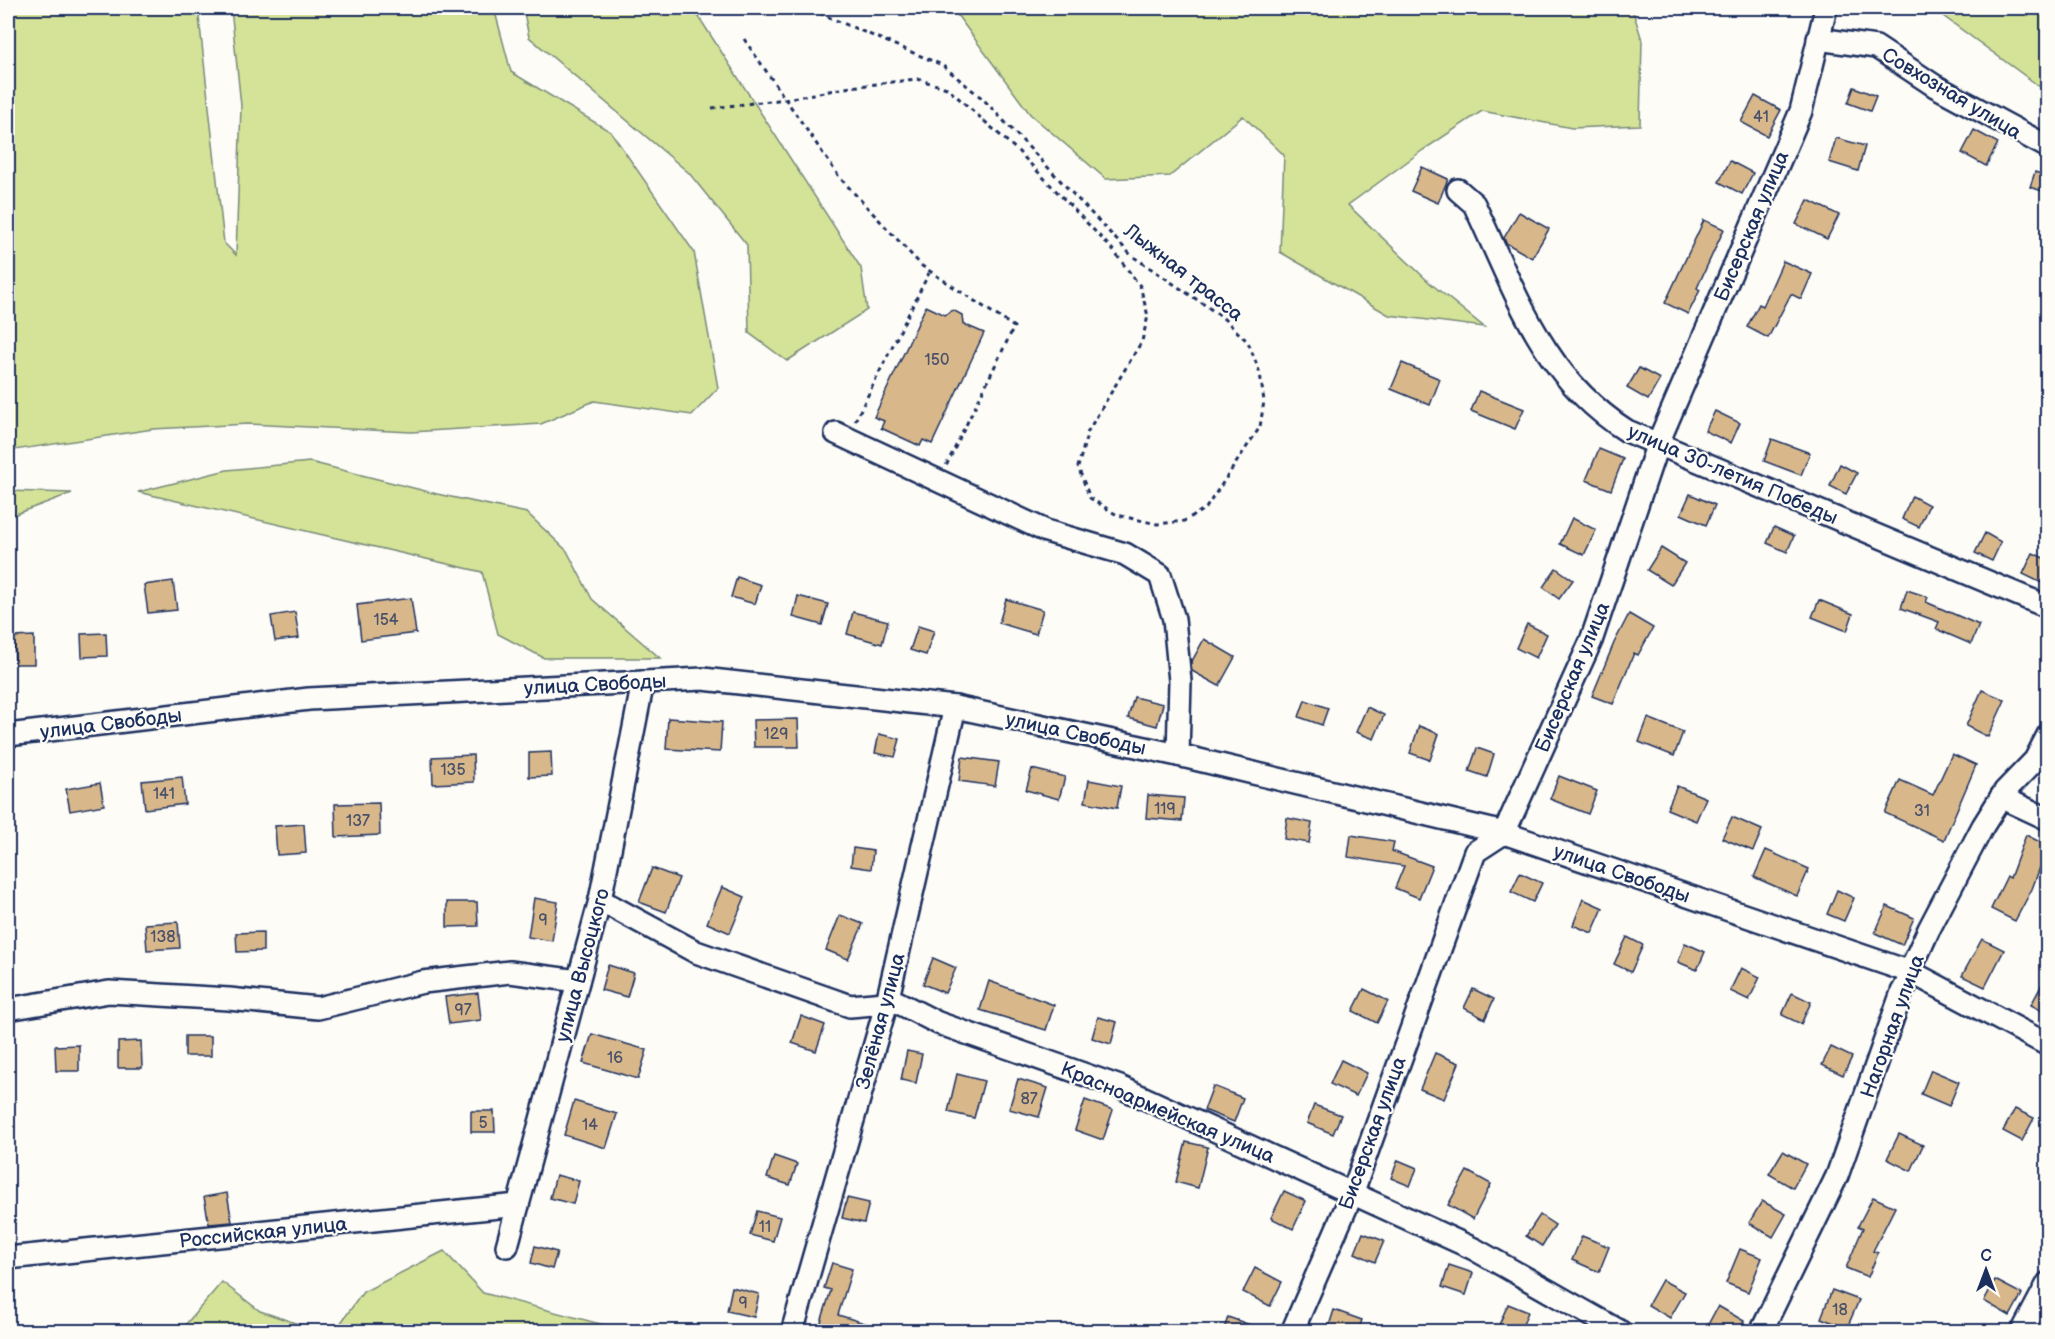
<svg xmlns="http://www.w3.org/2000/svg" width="2055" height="1339" font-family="'Balsamiq Sans',sans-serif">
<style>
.green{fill:#d4e397;stroke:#78897a;stroke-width:1.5}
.building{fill:#d8b88b;stroke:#1b2f5e;stroke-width:1.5}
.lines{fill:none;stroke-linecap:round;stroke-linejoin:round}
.minor-casing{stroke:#1b2f5e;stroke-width:26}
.path{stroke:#1b2f5e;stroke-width:3;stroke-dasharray:4.5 4.5;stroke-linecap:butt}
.minor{stroke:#fdfcf7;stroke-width:21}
.labels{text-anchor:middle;stroke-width:4.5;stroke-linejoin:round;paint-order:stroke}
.number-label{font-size:16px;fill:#4a5169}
.street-label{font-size:20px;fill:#1b2f5e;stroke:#fdfcf7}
</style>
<rect width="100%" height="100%" fill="#fdfcf7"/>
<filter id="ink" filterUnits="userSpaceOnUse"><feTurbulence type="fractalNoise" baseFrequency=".0167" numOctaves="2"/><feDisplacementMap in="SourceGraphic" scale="12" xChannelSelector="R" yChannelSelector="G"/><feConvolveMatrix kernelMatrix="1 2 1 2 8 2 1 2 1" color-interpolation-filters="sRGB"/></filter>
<g filter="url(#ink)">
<g class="green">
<polygon points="8,8 198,8 224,243 236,255 241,106 231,8 494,8 511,72 611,132 694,252 718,388 692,415 594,401 541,424 411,432 248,424 153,429 8,451"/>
<polygon points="523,8 693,8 861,268 867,310 787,361 749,333 747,245 689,173 529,37"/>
<polygon points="952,8 1632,8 1642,40 1640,125 1572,128 1482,111 1423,150 1348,205 1430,283 1484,327 1389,315 1280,252 1284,155 1243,116 1170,176 1106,179 1030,114"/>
<polygon points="1932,8 2047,8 2047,92"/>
<polygon points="310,462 437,494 527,513 567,551 592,599 660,658 544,658 498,634 482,572 138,492 227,470"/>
<polygon points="8,491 72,493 8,517"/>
<polygon points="444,1251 483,1293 608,1326 607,1331 335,1331 363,1292"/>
<polygon points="222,1282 260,1311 319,1331 180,1331"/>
</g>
<g class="building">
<polygon points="1854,87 1876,96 1870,111 1848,103"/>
<polygon points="1755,96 1781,110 1767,136 1741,122"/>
<polygon points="1974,130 1998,143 1986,166 1962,153"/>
<polygon points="1836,138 1865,146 1858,171 1829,162"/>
<polygon points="1730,161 1753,173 1742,194 1719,182"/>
<polygon points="1422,167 1448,179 1438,203 1411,191"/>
<polygon points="2035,172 2048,176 2048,193 2030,187"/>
<polygon points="1808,200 1839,215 1827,239 1796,224"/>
<polygon points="1519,212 1549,229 1532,258 1506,243 1504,238"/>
<polygon points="1704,220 1724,229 1697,288 1700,290 1688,314 1665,303"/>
<polygon points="1783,261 1812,274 1801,299 1791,294 1768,338 1747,327 1759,304 1763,306"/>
<polygon points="926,306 945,315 953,310 962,315 963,324 984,333 932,444 923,440 920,446 881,428 884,421 874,417"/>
<polygon points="1402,363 1440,379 1430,405 1391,389"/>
<polygon points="1639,368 1660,379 1648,400 1627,388"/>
<polygon points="1479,391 1524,409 1515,429 1471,411"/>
<polygon points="1715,411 1740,423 1731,443 1705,431"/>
<polygon points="1772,439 1810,453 1801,475 1764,461"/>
<polygon points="1599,449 1623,459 1611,490 1586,480"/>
<polygon points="1840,464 1857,473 1846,494 1830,486"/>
<polygon points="1690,494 1715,505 1706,525 1681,514"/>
<polygon points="1912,496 1929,505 1919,527 1902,519"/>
<polygon points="1572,518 1596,530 1584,555 1560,544"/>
<polygon points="1774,527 1794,536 1787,552 1767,543"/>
<polygon points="1985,533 2001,542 1992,561 1975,553"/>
<polygon points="1661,548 1685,563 1671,585 1647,570"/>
<polygon points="2033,553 2048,560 2048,586 2023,574"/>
<polygon points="1556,568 1573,580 1559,599 1543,587"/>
<polygon points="737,577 761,585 755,604 731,597"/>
<polygon points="173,581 177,610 148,613 144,585"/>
<polygon points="1907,590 1928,597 1926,602 1979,625 1971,644 1936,629 1939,622 1901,608"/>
<polygon points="798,596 828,604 822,625 793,617"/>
<polygon points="411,598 416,633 361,640 357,605"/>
<polygon points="1006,599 1043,610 1036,634 999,623"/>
<polygon points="1819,600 1853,614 1847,631 1812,617"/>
<polygon points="295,612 299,638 275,641 271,616"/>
<polygon points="853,612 888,621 882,644 847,634"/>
<polygon points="1629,614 1653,628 1638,655 1634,653 1613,704 1592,696 1614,643"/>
<polygon points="1527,624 1547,634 1536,658 1516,648"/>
<polygon points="918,626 934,631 926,655 910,650"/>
<polygon points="106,633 107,656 82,657 81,634"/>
<polygon points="34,636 34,664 15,664 14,637"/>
<polygon points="1204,639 1235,657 1219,686 1192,671 1191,663"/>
<polygon points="1982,690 2005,700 1988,737 1966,726"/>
<polygon points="1134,697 1163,704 1157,726 1128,718"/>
<polygon points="1305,700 1328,708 1322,725 1299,717"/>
<polygon points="1367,707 1384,715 1374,739 1356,732"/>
<polygon points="668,718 722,722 720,752 666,749"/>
<polygon points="1648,718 1683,732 1674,756 1639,742"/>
<polygon points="798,719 799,747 754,747 753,720"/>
<polygon points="1419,726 1439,734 1430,760 1410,753"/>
<polygon points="879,734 900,739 895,757 875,753"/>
<polygon points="1477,748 1494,754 1487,777 1469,771"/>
<polygon points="551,752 552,776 529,777 529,753"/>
<polygon points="1952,754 1976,765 1944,840 1885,813 1900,780 1933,795"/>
<polygon points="473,755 474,782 433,784 432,757"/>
<polygon points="962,757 999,762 995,786 959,781"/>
<polygon points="1032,769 1065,777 1059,799 1026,790"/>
<polygon points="1559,776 1597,791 1588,814 1550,799"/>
<polygon points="182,777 185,804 145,809 142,781"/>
<polygon points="1089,780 1121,786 1117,808 1085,802"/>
<polygon points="100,783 104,805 70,811 66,789"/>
<polygon points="1677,786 1706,798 1696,821 1667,809"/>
<polygon points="1148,795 1184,798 1182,821 1146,818"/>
<polygon points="379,803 380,835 336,837 335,804"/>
<polygon points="1732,817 1762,830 1753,851 1722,838"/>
<polygon points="1287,818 1312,823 1309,843 1284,839"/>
<polygon points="304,824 306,853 277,855 275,826"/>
<polygon points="1351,835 1394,842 1392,851 1432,866 1419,898 1395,888 1404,866 1348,857"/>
<polygon points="2026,835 2048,846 2032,889 2015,921 1991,909 2007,876 2010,878"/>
<polygon points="853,848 873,851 871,869 851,866"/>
<polygon points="1766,850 1809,869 1797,896 1754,877"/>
<polygon points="652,868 679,878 666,912 639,902"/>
<polygon points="1520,873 1542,883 1533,902 1511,892"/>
<polygon points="722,887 745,897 730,933 707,923"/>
<polygon points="1837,890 1854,898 1844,921 1827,914"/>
<polygon points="534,898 558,902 552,941 528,937"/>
<polygon points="1583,899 1603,908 1592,933 1573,925"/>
<polygon points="447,902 477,902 478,926 447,927"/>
<polygon points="1887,906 1914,918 1902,945 1875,933"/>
<polygon points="840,915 863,924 848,959 826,950"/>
<polygon points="178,922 180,948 147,950 145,924"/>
<polygon points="263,932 263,951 237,952 236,933"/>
<polygon points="1627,937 1643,945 1631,972 1614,964"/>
<polygon points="1982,939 2004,950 1985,987 1962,976"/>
<polygon points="1685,943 1705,952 1697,970 1678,962"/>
<polygon points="933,958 956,968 945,993 923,984"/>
<polygon points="608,965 634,973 627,997 601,990"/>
<polygon points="1741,968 1760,977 1749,1000 1730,991"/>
<polygon points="2048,973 2048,1014 2031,1005"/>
<polygon points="989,981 1054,1005 1046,1030 980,1010"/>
<polygon points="1364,989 1388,1001 1377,1023 1353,1011"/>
<polygon points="1473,989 1494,999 1485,1019 1464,1008"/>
<polygon points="478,993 481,1020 449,1024 445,997"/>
<polygon points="1792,993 1811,1002 1801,1024 1782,1015"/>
<polygon points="801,1016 825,1025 816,1051 792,1043"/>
<polygon points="1098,1017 1117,1022 1111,1044 1092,1038"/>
<polygon points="592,1034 647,1050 638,1079 583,1063"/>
<rect x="185" y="1036" width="26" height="20"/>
<polygon points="141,1041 142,1068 118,1068 118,1042"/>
<polygon points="79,1045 79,1071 56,1071 55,1046"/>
<polygon points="1831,1047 1852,1057 1843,1075 1822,1065"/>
<polygon points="907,1051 922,1054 916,1083 901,1080"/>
<polygon points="1435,1053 1459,1063 1444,1099 1420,1089"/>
<polygon points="1341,1060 1367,1073 1356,1096 1330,1084"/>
<polygon points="1931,1070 1959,1082 1949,1106 1921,1094"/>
<polygon points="957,1074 984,1081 974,1118 948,1112"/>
<polygon points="1018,1079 1048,1088 1039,1117 1009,1109"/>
<polygon points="1213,1086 1243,1098 1234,1122 1204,1110"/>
<polygon points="1085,1100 1113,1110 1103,1140 1075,1130"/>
<polygon points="574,1101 617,1114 606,1148 564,1135"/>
<polygon points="1314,1105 1341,1115 1333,1134 1307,1123"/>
<polygon points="2015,1109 2034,1118 2022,1141 2003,1131"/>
<polygon points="471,1111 494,1111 495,1132 471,1132"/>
<polygon points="1899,1134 1923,1145 1911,1171 1887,1159"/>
<polygon points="1186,1142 1208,1147 1198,1188 1176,1182"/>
<polygon points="1783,1151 1806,1164 1793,1188 1769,1174"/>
<polygon points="774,1156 797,1164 790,1185 767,1178"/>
<polygon points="1398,1160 1417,1168 1410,1186 1391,1178"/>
<polygon points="1467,1171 1491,1184 1473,1219 1448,1205"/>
<polygon points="556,1175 579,1181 573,1204 550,1198"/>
<polygon points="1284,1191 1306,1201 1293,1229 1271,1218"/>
<polygon points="227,1193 232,1222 209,1224 204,1197"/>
<polygon points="1873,1197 1895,1207 1873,1251 1878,1253 1868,1277 1846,1268 1863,1228 1858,1226"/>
<polygon points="847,1198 869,1203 864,1223 842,1218"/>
<polygon points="1762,1201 1786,1214 1773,1237 1749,1223"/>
<polygon points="757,1211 780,1217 773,1241 750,1235"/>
<polygon points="1540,1215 1555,1225 1542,1246 1526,1236"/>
<polygon points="1363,1233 1384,1241 1375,1262 1355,1253"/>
<polygon points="1582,1236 1609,1247 1599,1272 1572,1260"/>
<polygon points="535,1246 557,1252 552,1269 531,1263"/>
<polygon points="1740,1249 1762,1258 1748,1292 1726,1283"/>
<polygon points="832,1263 852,1269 838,1315 881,1328 881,1332 818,1332 831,1290 824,1288"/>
<polygon points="1449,1265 1473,1273 1466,1295 1442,1287"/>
<polygon points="1255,1268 1282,1282 1270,1306 1243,1292"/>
<polygon points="1662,1280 1685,1292 1670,1318 1648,1305"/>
<polygon points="1995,1280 2022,1294 2010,1316 1984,1301"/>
<polygon points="732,1287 759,1294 754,1317 727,1311"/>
<polygon points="1832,1290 1859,1300 1847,1328 1821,1318"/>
<polygon points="1508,1304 1528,1312 1520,1332 1499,1325"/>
<polygon points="1718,1306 1744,1321 1738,1332 1704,1332"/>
<polygon points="1334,1310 1362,1320 1358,1332 1327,1332"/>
<polygon points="1228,1317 1264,1330 1263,1332 1223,1332"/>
</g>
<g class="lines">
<g class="minor-casing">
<g id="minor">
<polyline points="1818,39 1876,47 1935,86 2048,147"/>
<path d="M1458 190 1474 204C1516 292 1541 376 1627 431L2048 607"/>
<polyline points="836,433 1046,531 1125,554 1160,575 1174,619 1180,681 1178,755"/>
<polyline points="8,735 309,699 703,679 955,707 1178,755 1504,833 1913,973 2048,1045"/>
<polyline points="2001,797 2048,819"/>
<polyline points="600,900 696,952 850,1006 897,1002 938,1023 1120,1087 1474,1249 1621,1332"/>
<polyline points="8,1009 109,992 229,999 318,1008 423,982 510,972 578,981"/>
<polyline points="507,1246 600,900 643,682"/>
<polyline points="8,1258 518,1205"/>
<polyline points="792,1332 887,1002 955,707"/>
<polyline points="1292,1332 1352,1194 1475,852 1504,833 1591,641 1658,443 1801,111 1826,8"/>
<polyline points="1761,1332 1837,1176 1902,992 1913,973 1913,964 1929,929 1983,826 2005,791 2035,760 2048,735"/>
<polyline points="2022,1332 2048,1283"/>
</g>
</g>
<g class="path">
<polyline points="744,39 840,178 922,266 1014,327 946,466"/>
<polyline points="712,108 786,99 851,87 917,79 947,88 1018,151 1112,249 1140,286 1148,316 1142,341 1088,431 1078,467 1090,498 1117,515 1157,524 1184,521 1206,508 1260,427 1264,401 1260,373 1248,342 1221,316 1131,255 983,99 942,65 807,8"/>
<polyline points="855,421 929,273"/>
</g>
<use href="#minor" class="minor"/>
</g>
</g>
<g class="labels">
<g class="number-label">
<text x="1761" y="122">41</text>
<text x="937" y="365">150</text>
<text x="386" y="625">154</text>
<text x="776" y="739">129</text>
<text x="453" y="775">135</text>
<text x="164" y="799">141</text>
<text x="1165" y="814">119</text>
<text x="1922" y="816">31</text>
<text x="358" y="826">137</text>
<text x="543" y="925">9</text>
<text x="163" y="942">138</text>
<text x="463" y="1015">97</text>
<text x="615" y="1063">16</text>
<text x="1029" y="1104">87</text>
<text x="483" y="1128">5</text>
<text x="590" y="1130">14</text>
<text x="765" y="1232">11</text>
<text x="743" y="1308">9</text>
<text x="1840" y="1315">18</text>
</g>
<g class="street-label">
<text transform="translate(1952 93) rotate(31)" y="7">Совхозная улица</text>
<text transform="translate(1751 226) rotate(-67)" y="7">Бисерская улица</text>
<text transform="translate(1184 272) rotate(38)" y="7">Лыжная трасса</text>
<text transform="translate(1733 474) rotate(23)" y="7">улица 30-летия Победы</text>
<text transform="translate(1572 677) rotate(-67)" y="7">Бисерская улица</text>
<text transform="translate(595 684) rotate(-3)" y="7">улица Свободы</text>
<text transform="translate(111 723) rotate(-7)" y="7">улица Свободы</text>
<text transform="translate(1076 733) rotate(12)" y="7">улица Свободы</text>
<text transform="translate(1622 873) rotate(19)" y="7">улица Свободы</text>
<text transform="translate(582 965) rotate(-75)" y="7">улица Высоцкого</text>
<text transform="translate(880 1021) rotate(-75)" y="7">Зелёная улица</text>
<text transform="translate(1892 1026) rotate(-70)" y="7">Нагорная улица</text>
<text transform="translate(1168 1112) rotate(23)" y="7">Красноармейская улица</text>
<text transform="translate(1372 1133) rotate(-70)" y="7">Бисерская улица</text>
<text transform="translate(263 1232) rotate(-6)" y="7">Российская улица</text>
</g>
</g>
<rect width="2055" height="1339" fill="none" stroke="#fdfcf7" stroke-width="30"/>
<rect x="15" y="15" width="2025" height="1309" fill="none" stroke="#1b2f5e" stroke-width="2" filter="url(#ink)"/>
<g transform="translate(1986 1270)" stroke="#fdfcf7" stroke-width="4.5" paint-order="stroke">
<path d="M0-4.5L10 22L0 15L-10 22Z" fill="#1b2f5e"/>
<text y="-9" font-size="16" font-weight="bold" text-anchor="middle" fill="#1b2f5e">С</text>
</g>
</svg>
